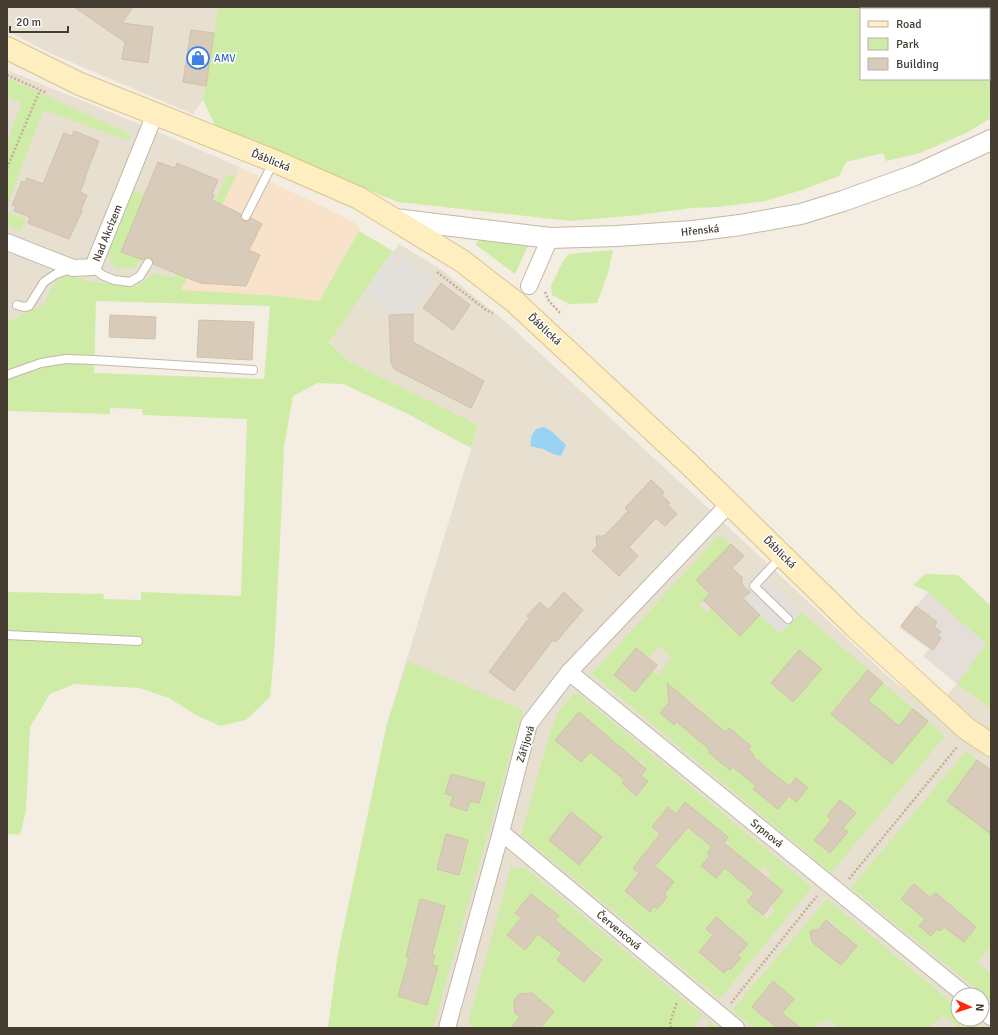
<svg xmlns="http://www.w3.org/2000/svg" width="998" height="1035" font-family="Signika,sans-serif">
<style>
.residential{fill:#e7dfd0;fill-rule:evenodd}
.commercial{fill:#f8e3ca}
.industrial{fill:#e5ded8}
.green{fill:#cfeca7;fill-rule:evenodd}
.parking{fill:#e3e0dc}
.water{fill:#98d3f6}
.building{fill:#d9cbba;stroke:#d1c0a9}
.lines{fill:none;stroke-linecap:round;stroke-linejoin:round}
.service-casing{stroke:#c2b8a7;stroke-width:10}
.minor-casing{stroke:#c2b8a7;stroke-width:18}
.tertiary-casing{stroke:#c2b8a7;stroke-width:22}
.secondary-casing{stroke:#dac48f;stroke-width:24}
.path{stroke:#c2b094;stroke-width:2.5;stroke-dasharray:2 2;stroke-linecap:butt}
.service{stroke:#fff;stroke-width:8}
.minor{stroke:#fff;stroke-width:16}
.tertiary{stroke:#fff;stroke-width:20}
.secondary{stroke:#ffeec0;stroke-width:22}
.labels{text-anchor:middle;stroke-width:3;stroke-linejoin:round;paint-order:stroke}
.shop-label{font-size:11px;fill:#366cbe;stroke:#fff;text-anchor:start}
.street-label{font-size:11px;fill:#453d32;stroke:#fff}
</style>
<rect width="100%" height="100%" fill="#f3ede2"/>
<g class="residential">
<polygon points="7,7 218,7 203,100 193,114 52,54 7,31"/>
<polygon points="7,70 156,131 239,167 236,176 181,291 92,286 7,336"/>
<path d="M399 244 442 270 508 324 707 507 885 674 933 712 957 684 991 709V1028H328L338 954 387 724 478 426 350 362 329 341ZM958 995H982V1019H958Z"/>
</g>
<polygon class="commercial" points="239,167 330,210 358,225 359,231 319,301 279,296 181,291 236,176"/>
<polygon class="industrial" points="928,592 987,644 957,684 923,656 929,649 899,628"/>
<g class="green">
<path d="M218 7H991V118L966 133 920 153 886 161 883 153 846 162 839 176 802 190 765 201 718 207 692 208 639 215 571 221 398 202 216 128 203 100ZM861 9H989V79H861Z"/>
<polygon points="7,78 130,134 130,141 43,110 7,207 7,143 21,103 7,97"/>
<path d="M227 175 236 176 181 290 279 296 319 301 359 231 393 251 329 342 350 362 478 425 471 448 408 414 343 384 318 383 293 396 284 447 280 542 274 656 270 697 246 720 220 726 196 715 169 698 139 688 74 684 50 694 30 727 26 811 20 835 7 834V592L104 594 103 599 141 600V592L241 596 247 419 143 415 142 409 110 408V414L7 411V322L45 304C50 290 52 284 65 275L94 282 137 286 154 273 175 278 197 226 202 229ZM96 301 270 306 264 379 94 373Z"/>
<path d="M132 190 145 195 122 252 142 260 135 267C119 271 109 268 108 250Z"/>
<polygon points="7,212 25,219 21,231 7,225"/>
<polygon points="481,240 528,246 515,274 476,245 476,243"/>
<polygon points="613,250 608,273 597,303 569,304 552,295 551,286 563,261 569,254"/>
<path d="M717 537H723L731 544 696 580 710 594 699 605 707 613 718 602 729 613 722 620 740 636 760 615 780 633 801 612 945 736 831 873 592 674ZM658 646 672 658 658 675 652 670 635 692 614 675 636 648 649 658ZM799 650 821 669 793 702 771 683ZM868 670 882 683 868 700 899 726 913 710 928 721 892 764 831 714ZM676 690 688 700 689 699 705 714 690 733 680 725 682 723 679 720 674 725 660 713 671 700ZM729 728 750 746 748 749 754 755 740 772 733 767 730 770 709 752ZM769 770 789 786 796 778 808 788 797 802 789 796 778 809 772 804 773 802 768 798 766 800 753 789ZM840 800 856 813 843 828 847 832 830 853 814 839 831 820 827 816Z"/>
<polygon points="925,574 958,575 991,606 991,709 957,684 986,644 928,592 913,585"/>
<path d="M408 661 523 710 433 1028H328L338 954 387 724ZM451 774 485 783 479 803 470 801 467 811 450 806 453 796 446 794ZM446 834 468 840 459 875 437 869ZM420 899 445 906 437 937 412 930ZM409 948 432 965 437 966 427 1004 399 996 409 958 406 957Z"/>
<path d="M573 694 580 695 812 887 720 999 521 835 549 736 558 713ZM605 735 581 762 555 740ZM642 759 645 762 642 766 646 769 641 776 648 781 636 796 622 783ZM685 802 699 813 673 844 652 827 668 807 677 814ZM571 812 579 865 549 840ZM718 830 728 837 726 840 729 844 728 846 737 854 716 878 702 866 710 856 707 853 712 847 707 843ZM643 856 674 882 664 894 657 909 654 906 650 912 625 891 639 873 633 868ZM763 866 771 873 768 878 783 891 771 906 775 910 767 919 747 902 754 893 746 886ZM716 917 748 943 737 956 740 958 731 970 728 968 724 973 699 952 713 935Z"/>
<path d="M966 751 977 760 947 801 991 834V949L989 948 977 963 991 974V1001L851 888ZM914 884 931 898 935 894H938L950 904 948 907 955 913 941 931 917 911H916L901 899ZM960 914 976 927 964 942 947 929Z"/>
<path d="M511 867 525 868 718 1028H705L710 1022 702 1016 694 1026 696 1028H540L553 1012 529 991 512 1010 520 1017 511 1028H474L468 1023ZM531 894 558 916 542 936 515 913ZM575 937 594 953 596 951 603 958 584 982 557 960Z"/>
<path d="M827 899 958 1008V1019H971L984 1028H959L943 1015 935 1023 934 1022 929 1028H838L827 1019 822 1024 819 1022 814 1028H780L788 1018 782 1013 793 999 773 981 752 1007 777 1028H754L732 1010ZM827 919 838 927V929L857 946 841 965 810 941 811 938V934L814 930H818Z"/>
</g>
<g class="parking">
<polygon points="393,251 436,280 413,314 389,315 388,310 364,292"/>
<polygon points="759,571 801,612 780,634 744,600 752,592 745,585"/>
</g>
<polygon class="water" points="544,427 551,431 566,445 561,456 553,454 543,449 530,446 532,435 536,429"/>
<g class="building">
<polygon points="74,7 133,7 122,23 153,27 148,63 122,59 125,42"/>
<polygon points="191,30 214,33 206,86 183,82"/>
<polygon points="74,131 99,141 85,177 86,177 80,192 87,195 81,210 82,211 69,239 28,223 30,217 14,211 16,206 12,205 22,181 25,182 27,178 43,184 64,133 72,136"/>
<polygon points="158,162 175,168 177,163 218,180 212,194 214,195 212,200 241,214 241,219 244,221 249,221 251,218 262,224 249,250 260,255 246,286 200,283 153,264 153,261 151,258 146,258 143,260 121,252"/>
<polygon points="441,283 470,305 453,330 423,308"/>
<polygon points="413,314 413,342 484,381 471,408 394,369 391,363 389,315"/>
<polygon points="110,315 156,317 155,339 109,337"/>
<polygon points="199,320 254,322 252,360 197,357"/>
<polygon points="651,480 664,492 662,495 670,503 668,505 677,514 665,526 656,518 629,547 638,556 619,576 592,551 597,546 596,536 604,536 628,511 625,508"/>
<polygon points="731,544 744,556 732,568 742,577 742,585 750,592 743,598 760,615 740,636 703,600 710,594 696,580"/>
<polygon points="564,592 583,610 556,642 553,640 514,691 489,672 529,618 527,616 540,602 548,610"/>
<polygon points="916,606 937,622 934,626 941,632 938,635 941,638 933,650 901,626"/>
<polygon points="636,648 657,665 635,692 614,675"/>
<polygon points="799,650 822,669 793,702 771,683"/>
<polygon points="868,670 883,683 868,700 899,726 913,709 928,721 892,764 831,714"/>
<polygon points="667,683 725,732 729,728 751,746 748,749 754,755 753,757 789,786 796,778 808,788 796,802 789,796 778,809 753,789 756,786 733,767 730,770 708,752 710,750 677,722 674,725 660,713 669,702"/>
<polygon points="579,712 646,769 641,776 648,781 636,796 622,783 625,780 590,752 581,762 555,740"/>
<polygon points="977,760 991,770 991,834 947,801"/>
<polygon points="451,774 485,783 479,803 470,801 467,811 450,806 453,796 445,794"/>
<polygon points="840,800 856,813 843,828 848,832 830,853 814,840 831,820 827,816"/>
<polygon points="685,802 728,837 724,843 783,891 763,915 747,902 754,893 725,868 716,878 701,866 710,856 707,853 712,847 688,827 655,866 674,882 664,894 667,897 657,909 654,906 650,912 625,891 639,873 633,868 660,834 652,827 668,807 676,814"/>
<polygon points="571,812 602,837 579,865 549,840"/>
<polygon points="446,834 468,840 459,875 437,869"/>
<polygon points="914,884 930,897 936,893 976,927 964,942 944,927 940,931 937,929 931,936 919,926 925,919 901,899"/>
<polygon points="531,894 559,916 555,920 602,960 584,982 557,960 562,953 538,934 525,950 507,935 521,918 515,913"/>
<polygon points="420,899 445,906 432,954 435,955 432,965 438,966 427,1005 398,996 409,958 406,957"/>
<polygon points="716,917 748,944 737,956 741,958 730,970 728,968 724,973 699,952 713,935 706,929"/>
<polygon points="826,920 857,946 841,965 812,942 810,931 818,930"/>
<polygon points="773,981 794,999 782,1013 801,1028 777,1028 752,1007"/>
<polygon points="532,993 554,1012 540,1028 511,1028 520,1017 515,1013 514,1000 519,994"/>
</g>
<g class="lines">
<g class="service-casing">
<g id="service">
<polyline points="246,216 274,161"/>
<polyline points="93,267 102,275 114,280 130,282 140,276 148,263"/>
<polyline points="17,305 24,307 29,306 44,282 56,274 71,269"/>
<polyline points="7,375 41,363 66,359 94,360 253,370"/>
<polyline points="782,556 754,586 788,619"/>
<polyline points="7,635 138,641"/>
</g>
</g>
<g class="minor-casing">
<g id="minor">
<polyline points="7,242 73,268 93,267 155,114"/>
<polyline points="529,286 550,238"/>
<polyline points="569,672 965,995"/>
<polyline points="501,832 736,1028"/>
<polyline points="982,1009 991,1017"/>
<polyline points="447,1028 501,832 529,724 569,672 730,503"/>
</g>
</g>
<g class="tertiary-casing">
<polyline id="tertiary" points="395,219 550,238 617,236 693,231 740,225 801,214 843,201 915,175 991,140"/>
</g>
<g class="secondary-casing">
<polyline id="secondary" points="7,48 80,84 274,161 359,198 462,261 515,302 688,463 854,626 967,729 991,745"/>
</g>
<g class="path">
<polyline points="7,75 47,93"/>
<polyline points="7,168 40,90"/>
<polyline points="437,272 486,310 493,313"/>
<polyline points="545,292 549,301 561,314"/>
<polyline points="849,879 957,747"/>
<polyline points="731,1003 817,896"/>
<polyline points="671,1028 670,1022 677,1002"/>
</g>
<use href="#service" class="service"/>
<use href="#minor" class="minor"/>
<use href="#tertiary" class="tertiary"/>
<use href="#secondary" class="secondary"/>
</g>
<defs>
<g id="shop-ring" transform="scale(1.15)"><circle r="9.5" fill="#fff" stroke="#3f7fe0" stroke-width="1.5"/><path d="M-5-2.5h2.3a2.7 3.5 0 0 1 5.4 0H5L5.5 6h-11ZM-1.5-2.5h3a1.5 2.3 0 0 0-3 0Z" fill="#3f7fe0"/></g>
</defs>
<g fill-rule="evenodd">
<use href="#shop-ring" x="198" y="58"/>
</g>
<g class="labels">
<g class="shop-label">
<text x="214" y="62">AMV</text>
</g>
<g class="street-label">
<text transform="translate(271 160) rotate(22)" y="4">Ďáblická</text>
<text transform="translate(700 230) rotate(-6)" y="4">Hřenská</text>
<text transform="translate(107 233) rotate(-68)" y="4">Nad Akcízem</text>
<text transform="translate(545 329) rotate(43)" y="4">Ďáblická</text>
<text transform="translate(780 552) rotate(45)" y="4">Ďáblická</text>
<text transform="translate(525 744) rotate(-73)" y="4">Zářijová</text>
<text transform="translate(767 833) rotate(39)" y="4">Srpnová</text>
<text transform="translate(619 930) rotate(40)" y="4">Červencová</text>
</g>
</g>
<rect width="998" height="1035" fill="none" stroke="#453d32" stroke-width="16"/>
<rect x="860" y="8" width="130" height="72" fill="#ffffff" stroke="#b5b1ad"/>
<rect x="868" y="21" width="20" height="6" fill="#ffeec0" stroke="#b5b1ad"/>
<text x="896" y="28" font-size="12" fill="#453d32">Road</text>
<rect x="868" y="38" width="20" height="12" fill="#cfeca7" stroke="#b5b1ad"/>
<text x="896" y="48" font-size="12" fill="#453d32">Park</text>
<rect x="868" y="58" width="20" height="12" fill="#d9cbba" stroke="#b5b1ad"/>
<text x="896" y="68" font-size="12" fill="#453d32">Building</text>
<g transform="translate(970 1007) rotate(93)"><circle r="19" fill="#ffffff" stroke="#b5b1ad"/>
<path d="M0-3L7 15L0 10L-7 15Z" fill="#ff2a0d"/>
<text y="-6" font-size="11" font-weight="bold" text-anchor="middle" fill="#453d32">N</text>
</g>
<path d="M10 26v6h58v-6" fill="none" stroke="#453d32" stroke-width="2"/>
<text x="16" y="26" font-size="12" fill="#453d32" stroke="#ffffff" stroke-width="3" paint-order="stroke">20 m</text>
</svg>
